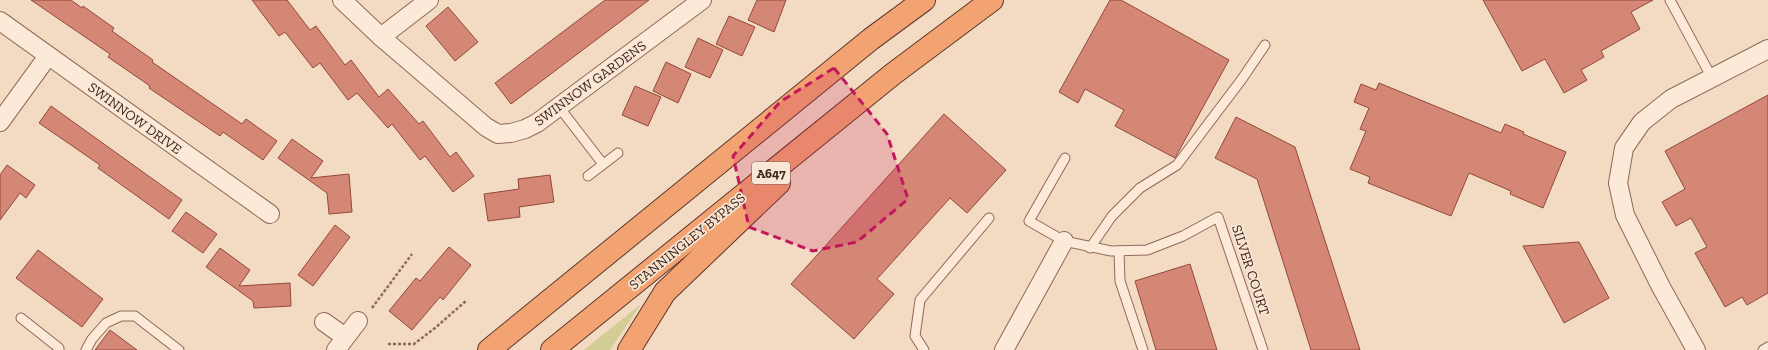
<svg xmlns="http://www.w3.org/2000/svg" width="1768" height="350" font-family="'Zilla Slab',serif">
<style>
.green{fill:#d2cc95}
.building{fill:#d58775;stroke:#92493a}
.lines{fill:none;stroke-linecap:round;stroke-linejoin:round}
.service-casing{stroke:#906957;stroke-width:11}
.minor-casing{stroke:#906957;stroke-width:20}
.trunk-casing{stroke:#5d382c;stroke-width:24}
.path{stroke:#906957;stroke-width:2.5;stroke-dasharray:3 2;stroke-linecap:butt}
.service{stroke:#fce9d8;stroke-width:9}
.minor{stroke:#fce9d8;stroke-width:18}
.trunk{stroke:#f2a371;stroke-width:22}
.marked{fill:#c2185b;fill-opacity:0.2;stroke:#c2185b;stroke-width:3;stroke-dasharray:8 5;stroke-linejoin:round}
.labels{text-anchor:middle;stroke-width:3.5;stroke-linejoin:round;paint-order:stroke}
.shield{fill:#f9e6d4;stroke:#766054;stroke-width:1}
.shield-label{font-size:13px;font-weight:bold;fill:#3e261d}
.street-label{font-size:14px;fill:#3e261d;stroke:#f9e6d4}
</style>
<rect width="100%" height="100%" fill="#f3dac3"/>
<polygon class="green" points="641,304 610,350 584,350"/>
<g class="building">
<polygon points="31,0 71,0 82,8 83,6 114,28 112,31 153,60 152,62 242,124 246,119 277,141 263,160 223,132 220,136 149,88 150,86 108,57 110,54"/>
<polygon points="252,0 287,0 310,30 316,26 345,65 351,60 379,97 388,89 419,124 423,121 450,157 456,152 474,176 453,192 425,156 420,160 392,124 388,128 357,93 348,100 320,63 313,68 285,32 279,36"/>
<polygon points="605,0 649,0 511,104 495,83"/>
<polygon points="757,0 786,0 774,32 748,20"/>
<polygon points="1110,0 1121,0 1229,60 1175,158 1115,126 1124,110 1085,89 1078,103 1059,92"/>
<polygon points="1483,0 1653,0 1631,12 1640,29 1601,51 1604,57 1581,70 1587,80 1564,93 1545,59 1522,71"/>
<polygon points="448,7 478,42 455,61 426,26"/>
<polygon points="729,16 755,27 742,56 716,44"/>
<polygon points="698,38 723,50 710,78 685,67"/>
<polygon points="666,62 691,74 678,103 653,91"/>
<polygon points="1379,83 1501,133 1505,124 1524,132 1523,134 1566,152 1543,208 1510,194 1511,191 1469,173 1451,216 1368,183 1370,177 1350,169 1366,131 1360,129 1369,108 1354,102 1361,84 1376,90"/>
<polygon points="635,86 661,97 648,126 622,115"/>
<polygon points="1768,95 1768,293 1747,305 1742,297 1725,307 1695,253 1707,247 1691,218 1676,226 1662,202 1685,189 1665,151"/>
<polygon points="51,106 182,200 169,219 98,168 100,165 39,123"/>
<polygon points="944,114 1006,170 967,213 950,198 877,279 894,294 854,339 791,284"/>
<polygon points="1236,117 1295,147 1360,350 1311,350 1257,179 1215,158"/>
<polygon points="292,139 323,161 311,178 349,174 352,212 329,214 327,193 278,158"/>
<polygon points="7,165 35,185 26,198 20,193 0,220 0,175"/>
<polygon points="550,175 554,202 519,207 520,217 488,221 484,194 519,189 518,179"/>
<polygon points="186,212 217,234 203,253 172,231"/>
<polygon points="335,225 350,237 313,286 298,275"/>
<polygon points="1579,242 1609,298 1564,323 1523,246"/>
<polygon points="449,247 471,265 443,300 440,297 412,330 389,311 416,278 420,281"/>
<polygon points="220,248 250,270 239,286 290,283 291,306 254,308 253,301 206,267"/>
<polygon points="38,250 103,299 82,327 16,278"/>
<polygon points="1190,264 1217,350 1156,350 1135,281"/>
<polygon points="110,330 137,350 95,350"/>
</g>
<g class="lines">
<g class="service-casing">
<g id="service">
<polyline points="1670,0 1712,78"/>
<polyline points="559,107 603,164"/>
<polyline points="1065,158 1029,221 1064,241 1111,251 1147,250 1183,236 1218,217 1263,350"/>
<polyline points="588,176 618,153"/>
<polyline points="1090,248 1112,216 1140,188 1177,165 1242,79 1265,45"/>
<polyline points="1119,251 1120,281 1143,350"/>
<polyline points="21,318 59,348 59,350"/>
<polyline points="86,350 92,339 106,323 121,316 135,316 179,350"/>
<polyline points="924,350 915,336 920,300 989,218"/>
<polyline points="1763,350 1768,347"/>
</g>
</g>
<g class="minor-casing">
<g id="minor">
<polyline points="342,0 381,37 486,127 498,134 511,133 525,129 537,123 702,0"/>
<polyline points="0,21 270,214"/>
<polyline points="381,37 429,0"/>
<polyline points="0,122 48,56"/>
<polyline points="324,322 345,337"/>
<polyline points="336,350 358,321"/>
<polyline points="1004,350 1064,241"/>
<polyline points="1696,350 1661,287 1625,215 1618,183 1624,148 1642,122 1671,99 1768,49"/>
</g>
</g>
<g class="trunk-casing">
<g id="trunk">
<polyline points="489,350 871,39 924,0"/>
<polyline points="552,350 893,74 992,0"/>
<polyline points="629,350 665,292 779,183"/>
</g>
</g>
<g class="path">
<polyline points="372,308 412,254"/>
<polyline points="388,344 414,344 435,328 467,300"/>
</g>
<use href="#service" class="service"/>
<use href="#minor" class="minor"/>
<use href="#trunk" class="trunk"/>
</g>
<path class="marked" d="M834 68 887 134 908 199 857 242 813 251 749 227 733 156 780 102Z"/>
<g class="labels">
<rect class="shield" x="752" y="162" width="38" height="22" rx="3"/>
<g class="shield-label">
<text x="771" y="178">A647</text>
</g>
<g class="street-label">
<text transform="translate(590 83) rotate(-36)" y="5">SWINNOW GARDENS</text>
<text transform="translate(135 118) rotate(36)" y="5">SWINNOW DRIVE</text>
<text transform="translate(687 241) rotate(-39)" y="5">STANNINGLEY BYPASS</text>
<text transform="translate(1251 270) rotate(72)" y="5">SILVER COURT</text>
</g>
</g>
</svg>
